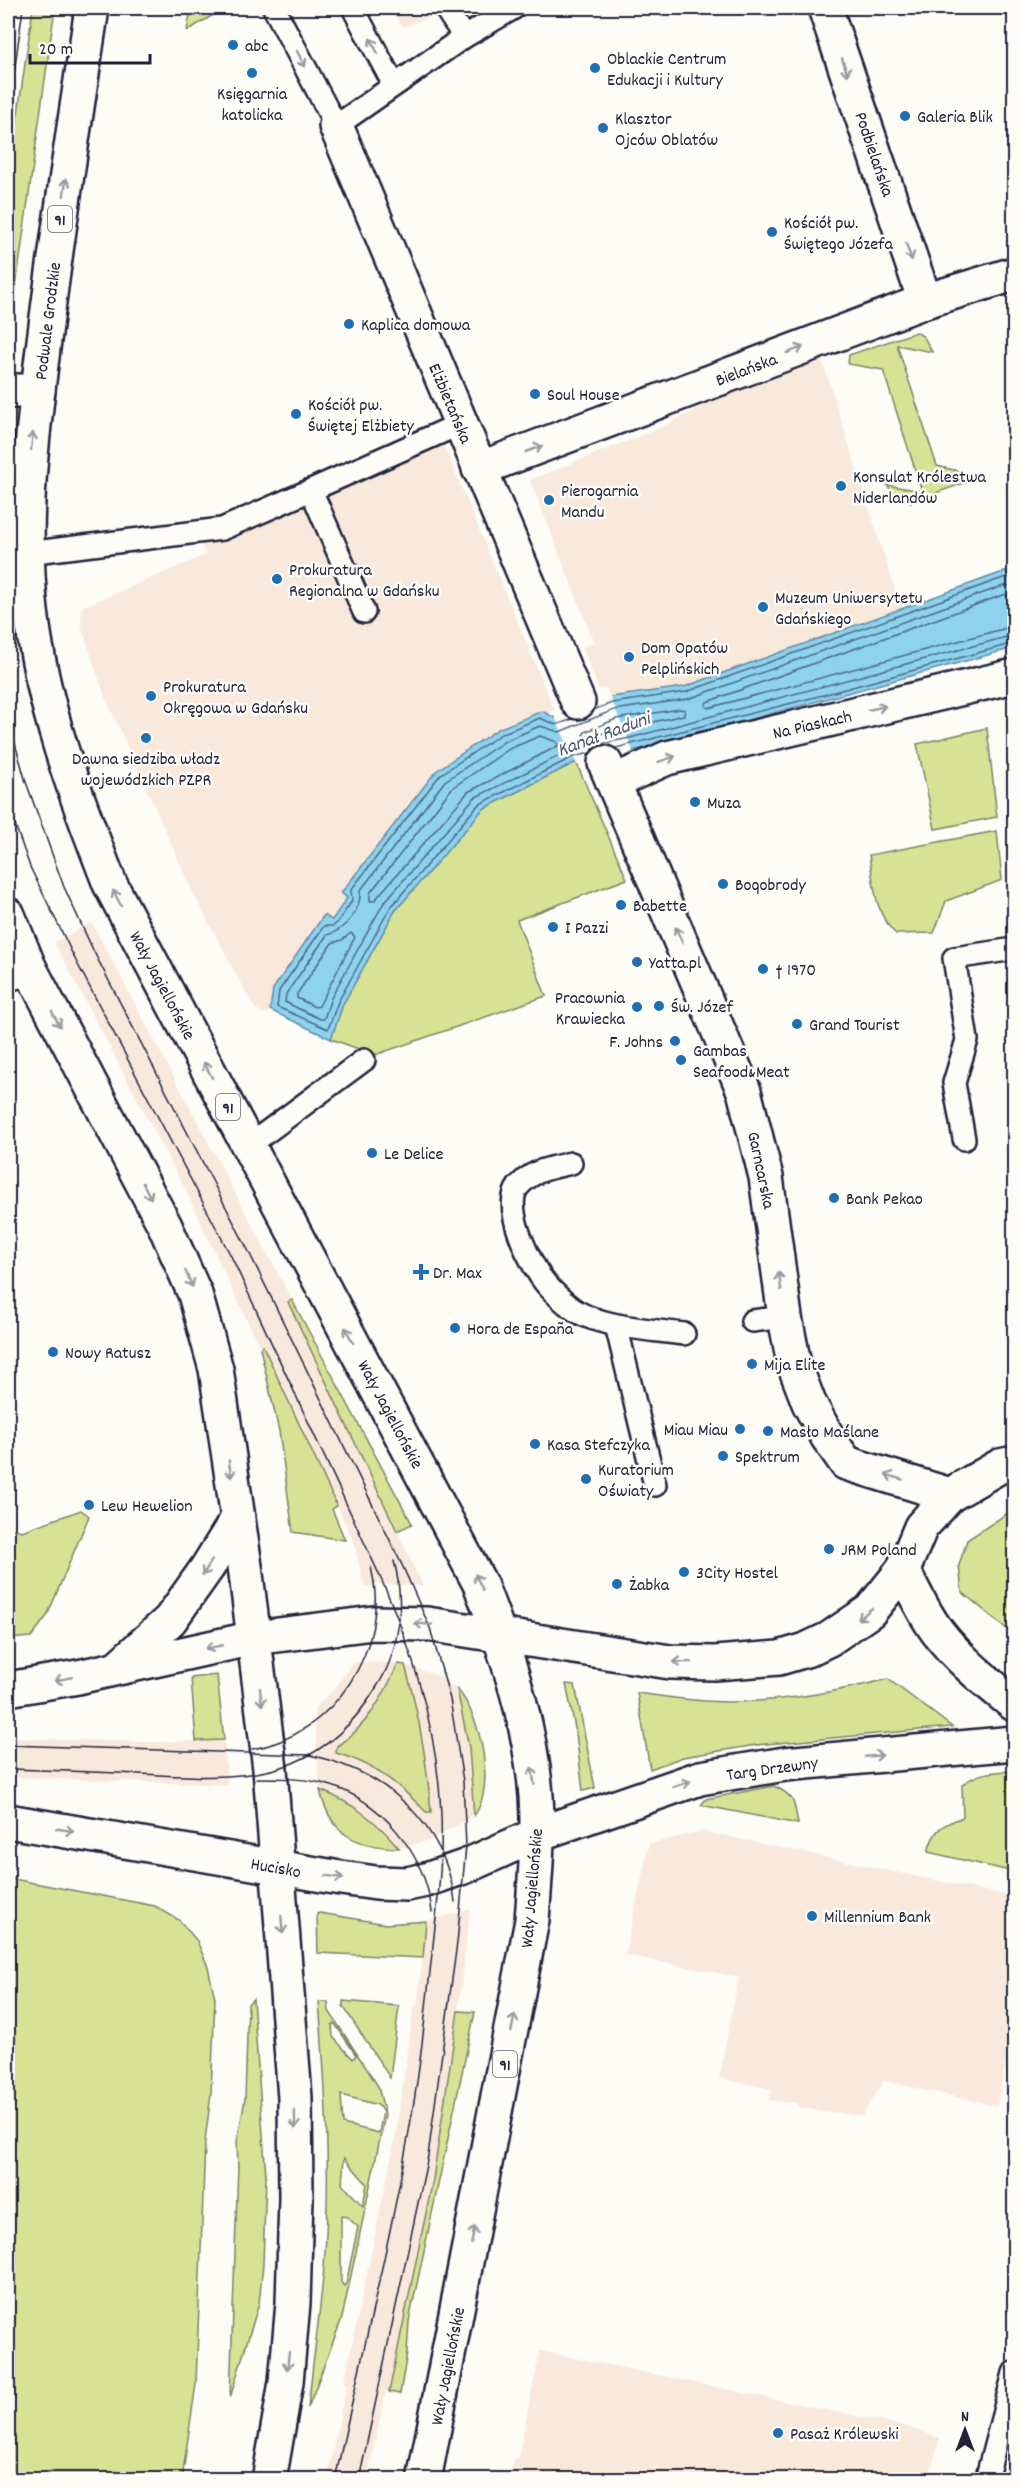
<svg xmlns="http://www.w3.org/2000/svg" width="1022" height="2487" font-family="Dekko,sans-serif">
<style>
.built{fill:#f8e9dc}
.green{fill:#d7e295;stroke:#7c8268;stroke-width:1.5;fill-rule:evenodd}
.water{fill:#8dd2ef;stroke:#628ca7;stroke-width:1.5}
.pier{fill:#fdfcf7}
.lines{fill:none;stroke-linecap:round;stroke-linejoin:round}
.shore{stroke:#4d6883;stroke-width:1.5}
.lane-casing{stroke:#22223b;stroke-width:26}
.street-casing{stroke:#22223b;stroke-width:38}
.secondary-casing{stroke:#22223b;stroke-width:38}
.primary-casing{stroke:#22223b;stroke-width:38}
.lane{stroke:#fdfcf7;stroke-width:21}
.street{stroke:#fdfcf7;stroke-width:33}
.secondary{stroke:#fdfcf7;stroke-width:33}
.primary{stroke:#fdfcf7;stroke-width:33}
.tram{stroke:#22223b;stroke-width:1.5}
.oneway{stroke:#9a9aa2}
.poi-dot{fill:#1f6fb2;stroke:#fdfcf7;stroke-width:2}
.labels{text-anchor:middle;stroke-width:5;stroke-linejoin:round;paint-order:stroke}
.shield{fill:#fdfcf7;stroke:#646373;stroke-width:1.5}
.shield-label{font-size:16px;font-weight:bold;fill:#22223b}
.poi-label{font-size:18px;fill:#22223b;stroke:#fdfcf7;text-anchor:start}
.street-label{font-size:18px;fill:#22223b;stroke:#fdfcf7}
.water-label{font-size:20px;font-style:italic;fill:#425771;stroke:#fdfcf7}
</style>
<rect width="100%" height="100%" fill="#fdfcf7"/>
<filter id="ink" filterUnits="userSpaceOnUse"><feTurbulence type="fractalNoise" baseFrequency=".0167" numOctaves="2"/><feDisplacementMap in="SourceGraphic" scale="12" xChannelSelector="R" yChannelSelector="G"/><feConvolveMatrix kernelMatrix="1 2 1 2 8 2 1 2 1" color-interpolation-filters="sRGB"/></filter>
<g filter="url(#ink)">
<g class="built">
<polygon points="388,8 456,8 403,27"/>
<polygon points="822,360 901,609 683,687 610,697 606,688 599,690 582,647 594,642 530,480 665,426 728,392"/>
<polygon points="439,434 554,709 549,715 541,711 341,894 347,897 332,921 324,915 273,989 270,1010 266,1014 255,1009 195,897 104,694 81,625 82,607 206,555 197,533"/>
<polygon points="92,923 292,1300 288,1303 423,1586 378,1584 365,1587 353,1540 263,1347 260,1348 185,1189 54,942"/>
<polygon points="377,1662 398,1664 386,1690 369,1715 349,1739 338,1746 336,1753 353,1758 377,1770 398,1784 426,1811 431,1812 427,1769 405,1665 441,1677 457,1689 464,1716 473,1781 474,1816 430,1840 399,1848 385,1832 338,1797 320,1790 314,1708 336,1687 352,1663"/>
<polygon points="8,1738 148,1742 224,1740 228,1785 8,1777"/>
<polygon points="702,1831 1014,1897 1014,2020 997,2106 884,2081 862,2116 800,2108 796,2103 769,2100 772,2089 719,2078 739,1977 625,1955 649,1844"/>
<polygon points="470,1910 454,2047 440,2138 389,2392 386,2391 367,2479 327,2480 347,2383 344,2382 395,2140 414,2007 417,2006 426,1921"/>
<polygon points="540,2351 904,2426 940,2438 928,2479 509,2479 514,2458 518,2459"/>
</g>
<g class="green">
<polygon points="33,8 55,8 12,315 8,328 8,183"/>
<polygon points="191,8 223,8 223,9 187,31"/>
<polygon points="916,332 924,337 932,352 897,345 937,466 971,474 967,482 911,502 895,496 887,485 922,491 883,370 848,364 849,355"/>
<polygon points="987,728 997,817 935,829 917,744"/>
<polygon points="576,762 627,879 517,920 546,996 375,1055 331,1039 343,1004 395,911 483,809"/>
<path d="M997 831 1002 880 946 901 934 933 896 934C874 914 874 883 869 855Z"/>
<polygon points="292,1300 412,1524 397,1531 288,1302"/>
<polygon points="263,1346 337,1506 332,1509 345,1540 293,1532 279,1431 260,1348"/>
<polygon points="1014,1509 1014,1635 962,1592 959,1565 967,1540"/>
<polygon points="81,1510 89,1516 47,1616 31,1637 8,1639 8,1528 22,1531"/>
<path d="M398 1664 405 1665C419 1713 427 1762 431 1812H426C400 1785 373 1763 336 1753L337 1746C367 1727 384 1695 398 1664Z"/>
<polygon points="217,1675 224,1740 196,1741 191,1678"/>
<path d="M888 1679 952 1727 756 1745 683 1757 650 1769 637 1693C667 1697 698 1702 729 1702 782 1702 836 1692 888 1679Z"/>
<polygon points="566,1684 575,1685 595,1788 583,1791 576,1733"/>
<path d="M457 1689C480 1714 497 1786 474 1816L469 1748Z"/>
<path d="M1009 1771 1014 1773V1872L928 1852C934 1829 941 1825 963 1817L962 1785C976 1773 991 1772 1009 1771Z"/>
<path d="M774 1786C795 1796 794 1801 798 1824L701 1805 706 1799Z"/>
<path d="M320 1790C353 1803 377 1821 399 1848 356 1847 330 1835 320 1790Z"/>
<polygon points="8,1878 155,1906 179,1920 197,1941 208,1967 215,1998 211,2094 205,2141 196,2384 182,2479 8,2479"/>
<polygon points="320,1913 386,1924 426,1921 423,1958 318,1953 317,1914"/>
<polygon points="253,1999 266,2176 263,2264 259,2303 230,2398 238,2165 237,2142 245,2099 248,2004"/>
<polygon points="343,2001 399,2006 390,2078 343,2006"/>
<path d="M319 2002H328L329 2011 378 2086 385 2115 342 2318 308 2408C313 2361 320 2314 324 2267 331 2178 326 2090 319 2002ZM335 2024 356 2055 353 2059 333 2037 332 2025ZM341 2095 378 2105 383 2112 379 2133 343 2124ZM344 2158 367 2184 363 2206 342 2184ZM341 2216 347 2217 358 2227 346 2284 344 2286 341 2282Z"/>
<polygon points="458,2011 475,2012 409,2321 407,2353 400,2394 389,2392 433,2179"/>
</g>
<polygon class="water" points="1006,571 1007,573 1014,571 1014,648 633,751 576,762 483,809 395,911 343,1004 331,1039 270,1010 273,989 324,915 332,920 347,898 341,893 436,771 498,729 542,711 557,719 610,697 684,687"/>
<polygon class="pier" points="609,694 633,751 619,757 577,765 554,715 557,716"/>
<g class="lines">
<g class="shore">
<path d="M1014 585 1003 586 688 699 614 710 559 732 540 726 505 741 445 781 360 891C361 911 345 930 327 935L286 994 285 1002 320 1019H324L331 998 383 904 474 798 571 750 630 738 1014 635"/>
<polyline points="1014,595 1003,595 707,702 705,706 708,708 1014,626"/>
<polygon points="680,709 685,710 684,715 586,737 583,735 585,732 616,719"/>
<polyline points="593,710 612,703 686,692 1003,578 1014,577"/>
<polyline points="573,719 556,725 540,718 501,734 440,775 351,890 352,901 337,923 333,926 324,926 279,991 277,1007 328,1029 338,1002 390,908 478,805 573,757 590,753"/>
<polygon points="540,736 557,742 558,746 468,792 374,901 370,901 370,893 452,788 509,749"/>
<polyline points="616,748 823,695 1014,643"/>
<polygon points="351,933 355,937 319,1006 315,1007 297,998 297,994 332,943 342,940"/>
</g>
<g class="lane-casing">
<g id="lane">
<polyline points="274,8 336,126 464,37 514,8"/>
<polyline points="353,8 394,85"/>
<polyline points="445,8 464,37"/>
<polyline points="27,553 222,529 311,490"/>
<polyline points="364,612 311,490 460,424"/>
<polyline points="964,1139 954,1083 967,1040 954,958 1014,949"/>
<polyline points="248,1146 364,1060"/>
<path d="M571 1163C551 1168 532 1170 518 1187 502 1208 531 1266 546 1284 553 1292 564 1302 573 1309 599 1327 653 1330 684 1334"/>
<polyline points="752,1321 785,1317"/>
<polyline points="616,1325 655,1485"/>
<polyline points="986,2480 1014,2373"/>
</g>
</g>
<g class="street-casing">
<g id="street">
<polyline points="825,8 925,301"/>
<polyline points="336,126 578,702"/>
<polyline points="479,469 925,301 1014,274"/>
<polyline points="605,763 744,1091 766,1177 785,1317 794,1364 809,1403 827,1436 846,1463 950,1495"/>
<polyline points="613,782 667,758 1014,676"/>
<polyline points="8,974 29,967"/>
</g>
</g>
<g class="secondary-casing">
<g id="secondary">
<polyline points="8,391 38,391"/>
<path d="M903 1570C913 1590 923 1612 937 1631 958 1659 987 1682 1014 1704"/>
<polyline points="8,1689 78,1677 254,1638 373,1623 427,1624 670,1662 715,1663 779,1658 806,1650 829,1639 870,1611 903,1570 921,1527 950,1495 1000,1466 1014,1463"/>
<polyline points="8,1821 334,1877 376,1883 407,1884 426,1880 464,1867 538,1834 700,1778 785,1764 1014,1743"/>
</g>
</g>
<g class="primary-casing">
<g id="primary">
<path d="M92 8C75 121 57 235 43 349 32 436 21 523 31 611 42 706 75 795 110 884L480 1584C506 1649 531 1726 536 1796 539 1838 535 1879 532 1920L424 2480"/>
<polyline points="8,915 29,967 165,1226 195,1294 216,1369 245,1566 270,1769 295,2098 296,2198 293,2303 286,2382 269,2480"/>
<polyline points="118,1667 170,1620 207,1568 238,1518"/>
</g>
</g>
<use href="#lane" class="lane"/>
<use href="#street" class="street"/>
<use href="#secondary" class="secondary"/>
<use href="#primary" class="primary"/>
<g class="tram">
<polyline points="8,117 23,8"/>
<polyline points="8,719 26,782 64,887 94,952 247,1248 403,1567 430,1628 450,1699 463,1781 466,1846 457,1943 428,2156 359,2480"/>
<path d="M8 805 30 867 76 961 231 1256 378 1572C409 1640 432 1710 439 1786 446 1852 436 1915 429 1981 425 2015 422 2049 417 2082 397 2216 363 2348 335 2480"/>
<path d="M8 1745 309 1755C385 1771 445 1822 455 1902"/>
<path d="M252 1749C333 1736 392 1647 371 1567"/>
<path d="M8 1769C51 1770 95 1772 139 1774 189 1776 246 1782 293 1763 329 1748 356 1721 376 1688 400 1652 405 1603 394 1561"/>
<path d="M256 1778C278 1778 300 1778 321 1783 381 1797 425 1853 432 1912"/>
</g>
</g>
<defs><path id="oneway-shaft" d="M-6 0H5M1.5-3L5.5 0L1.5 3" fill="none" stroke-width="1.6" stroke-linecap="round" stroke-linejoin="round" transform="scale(1.5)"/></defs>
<g class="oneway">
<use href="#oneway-shaft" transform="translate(374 46) rotate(-118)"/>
<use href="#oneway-shaft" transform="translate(301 59) rotate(63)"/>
<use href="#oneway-shaft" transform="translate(845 67) rotate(71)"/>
<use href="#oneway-shaft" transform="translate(65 187) rotate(-82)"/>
<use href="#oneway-shaft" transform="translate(909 252) rotate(71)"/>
<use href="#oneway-shaft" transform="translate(795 350) rotate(-21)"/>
<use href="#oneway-shaft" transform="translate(32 441) rotate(-84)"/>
<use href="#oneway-shaft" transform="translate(534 449) rotate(-21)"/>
<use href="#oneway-shaft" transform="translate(877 708) rotate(-13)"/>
<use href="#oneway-shaft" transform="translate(667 759) rotate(-19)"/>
<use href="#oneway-shaft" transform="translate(117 898) rotate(-118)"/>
<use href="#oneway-shaft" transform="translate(679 935) rotate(-113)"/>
<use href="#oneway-shaft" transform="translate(56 1019) rotate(62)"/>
<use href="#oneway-shaft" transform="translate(208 1070) rotate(-118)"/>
<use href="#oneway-shaft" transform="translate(147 1191) rotate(62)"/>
<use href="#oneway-shaft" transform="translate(189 1279) rotate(66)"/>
<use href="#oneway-shaft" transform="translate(780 1281) rotate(-98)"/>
<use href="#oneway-shaft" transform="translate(349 1335) rotate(-118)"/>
<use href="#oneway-shaft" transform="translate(230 1469) rotate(82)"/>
<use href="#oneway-shaft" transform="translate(894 1477) rotate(-163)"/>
<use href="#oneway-shaft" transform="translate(207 1568) rotate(123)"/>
<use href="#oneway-shaft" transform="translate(479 1582) rotate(-115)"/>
<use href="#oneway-shaft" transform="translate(865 1614) rotate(140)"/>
<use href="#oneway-shaft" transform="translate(423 1624) rotate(-176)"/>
<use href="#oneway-shaft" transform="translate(214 1647) rotate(168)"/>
<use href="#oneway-shaft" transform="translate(682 1662) rotate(-179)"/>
<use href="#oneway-shaft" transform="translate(63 1679) rotate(168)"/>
<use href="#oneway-shaft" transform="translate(261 1697) rotate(83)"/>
<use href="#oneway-shaft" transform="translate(874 1756) rotate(-5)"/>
<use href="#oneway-shaft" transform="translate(533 1776) rotate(-99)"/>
<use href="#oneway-shaft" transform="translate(682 1784) rotate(-18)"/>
<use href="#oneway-shaft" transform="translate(65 1830) rotate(10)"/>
<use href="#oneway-shaft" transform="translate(335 1877) rotate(9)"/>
<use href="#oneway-shaft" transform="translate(282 1925) rotate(85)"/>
<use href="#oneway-shaft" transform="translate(513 2023) rotate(-79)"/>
<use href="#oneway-shaft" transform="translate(295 2120) rotate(89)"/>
<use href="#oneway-shaft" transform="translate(473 2235) rotate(-79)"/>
<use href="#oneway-shaft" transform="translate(288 2361) rotate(96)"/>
</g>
</g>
<g class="poi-dot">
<circle cx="233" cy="45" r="6"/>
<circle cx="595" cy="68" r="6"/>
<circle cx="252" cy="73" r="6"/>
<circle cx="905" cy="116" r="6"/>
<circle cx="603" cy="128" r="6"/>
<circle cx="772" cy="232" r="6"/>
<circle cx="349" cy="324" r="6"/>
<circle cx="535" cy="394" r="6"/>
<circle cx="296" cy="414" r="6"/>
<circle cx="841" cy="486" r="6"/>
<circle cx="549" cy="500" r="6"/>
<circle cx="277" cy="579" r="6"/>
<circle cx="763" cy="607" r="6"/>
<circle cx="629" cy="657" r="6"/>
<circle cx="151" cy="696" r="6"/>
<circle cx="146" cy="738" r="6"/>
<circle cx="695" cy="802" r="6"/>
<circle cx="723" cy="884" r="6"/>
<circle cx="621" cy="905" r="6"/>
<circle cx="553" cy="927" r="6"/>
<circle cx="637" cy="962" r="6"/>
<circle cx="763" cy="969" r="6"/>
<circle cx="659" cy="1006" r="6"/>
<circle cx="637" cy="1007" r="6"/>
<circle cx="797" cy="1024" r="6"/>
<circle cx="675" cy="1041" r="6"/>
<circle cx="681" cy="1060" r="6"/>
<circle cx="372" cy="1153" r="6"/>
<circle cx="834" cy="1198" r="6"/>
<path d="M418 1263h6v6h6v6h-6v6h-6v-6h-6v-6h6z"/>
<circle cx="455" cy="1328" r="6"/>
<circle cx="53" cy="1352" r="6"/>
<circle cx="752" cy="1364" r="6"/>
<circle cx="740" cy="1429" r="6"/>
<circle cx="768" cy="1431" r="6"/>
<circle cx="535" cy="1444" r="6"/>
<circle cx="723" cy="1456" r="6"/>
<circle cx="586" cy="1479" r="6"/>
<circle cx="89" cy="1505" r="6"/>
<circle cx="829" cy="1549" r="6"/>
<circle cx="684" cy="1572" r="6"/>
<circle cx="617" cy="1584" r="6"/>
<circle cx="812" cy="1916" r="6"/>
<circle cx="778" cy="2433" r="6"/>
</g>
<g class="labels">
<g class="shield">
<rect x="48" y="206" width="24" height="26" rx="4.5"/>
<rect x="216" y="1094" width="24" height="26" rx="4.5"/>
<rect x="493" y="2051" width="24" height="26" rx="4.5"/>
</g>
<g class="shield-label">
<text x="60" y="225">91</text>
<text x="228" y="1113">91</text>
<text x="505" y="2070">91</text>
</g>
<g class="poi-label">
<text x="245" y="51">abc</text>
<text x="607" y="64">Oblackie Centrum<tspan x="607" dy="21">Edukacji i Kultury</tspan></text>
<text x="252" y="99" text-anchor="middle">Księgarnia<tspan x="252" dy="21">katolicka</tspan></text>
<text x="917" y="122">Galeria Blik</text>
<text x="615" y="124">Klasztor<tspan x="615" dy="21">Ojców Oblatów</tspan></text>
<text x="784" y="228">Kościół pw.<tspan x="784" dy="21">Świętego Józefa</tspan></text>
<text x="361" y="330">Kaplica domowa</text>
<text x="547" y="400">Soul House</text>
<text x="308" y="410">Kościół pw.<tspan x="308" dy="21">Świętej Elżbiety</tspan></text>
<text x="853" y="482">Konsulat Królestwa<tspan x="853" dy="21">Niderlandów</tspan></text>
<text x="561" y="496">Pierogarnia<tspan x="561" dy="21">Mandu</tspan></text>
<text x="289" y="575">Prokuratura<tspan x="289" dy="21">Regionalna w Gdańsku</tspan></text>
<text x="775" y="603">Muzeum Uniwersytetu<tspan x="775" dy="21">Gdańskiego</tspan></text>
<text x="641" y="653">Dom Opatów<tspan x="641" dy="21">Pelplińskich</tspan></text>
<text x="163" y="692">Prokuratura<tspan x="163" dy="21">Okręgowa w Gdańsku</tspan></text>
<text x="146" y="764" text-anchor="middle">Dawna siedziba władz<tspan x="146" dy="21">wojewódzkich PZPR</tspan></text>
<text x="707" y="808">Muza</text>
<text x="735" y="890">Boqobrody</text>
<text x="633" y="911">Babette</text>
<text x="565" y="933">I Pazzi</text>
<text x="649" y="968">Yatta.pl</text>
<text x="775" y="975">† 1970</text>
<text x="625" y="1003" text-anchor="end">Pracownia<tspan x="625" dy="21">Krawiecka</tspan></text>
<text x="671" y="1012">Św. Józef</text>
<text x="809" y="1030">Grand Tourist</text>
<text x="663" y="1047" text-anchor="end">F. Johns</text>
<text x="693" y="1056">Gambas<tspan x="693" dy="21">Seafood&amp;Meat</tspan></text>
<text x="384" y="1159">Le Delice</text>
<text x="846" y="1204">Bank Pekao</text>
<text x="433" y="1278">Dr. Max</text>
<text x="467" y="1334">Hora de España</text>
<text x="65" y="1358">Nowy Ratusz</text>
<text x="764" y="1370">Mija Elite</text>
<text x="728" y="1435" text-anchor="end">Miau Miau</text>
<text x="780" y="1437">Masło Maślane</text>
<text x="547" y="1450">Kasa Stefczyka</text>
<text x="735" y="1462">Spektrum</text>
<text x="598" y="1475">Kuratorium<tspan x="598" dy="21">Oświaty</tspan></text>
<text x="101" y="1511">Lew Hewelion</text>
<text x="841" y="1555">JRM Poland</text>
<text x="696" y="1578">3City Hostel</text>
<text x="629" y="1590">Żabka</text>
<text x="824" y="1922">Millennium Bank</text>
<text x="790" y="2439">Pasaż Królewski</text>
</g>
<g class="street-label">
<text transform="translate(875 154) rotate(71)" y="6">Podbielańska</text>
<text transform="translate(47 321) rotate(-83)" y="6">Podwale Grodzkie</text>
<text transform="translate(746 369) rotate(-21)" y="6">Bielańska</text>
<text transform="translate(451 403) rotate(67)" y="6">Elżbietańska</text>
<text transform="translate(812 724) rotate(-13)" y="6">Na Piaskach</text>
<text transform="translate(163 985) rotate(62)" y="6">Wały Jagiellońskie</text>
<text transform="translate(762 1170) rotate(78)" y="6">Garncarska</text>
<text transform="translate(391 1414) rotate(62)" y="6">Wały Jagiellońskie</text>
<text transform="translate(772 1768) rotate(-8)" y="6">Targ Drzewny</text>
<text transform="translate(276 1867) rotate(10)" y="6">Hucisko</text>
<text transform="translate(531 1888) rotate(-85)" y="6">Wały Jagiellońskie</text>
<text transform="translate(447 2366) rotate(-79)" y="6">Wały Jagiellońskie</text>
</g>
<g class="water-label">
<text transform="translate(603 733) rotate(-20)" y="7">Kanał Raduni</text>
</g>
</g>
<rect width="1022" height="2487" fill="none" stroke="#fdfcf7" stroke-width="30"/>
<rect x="15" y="15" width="992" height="2457" fill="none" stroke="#22223b" stroke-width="2" filter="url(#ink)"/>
<g transform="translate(965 2430)" stroke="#fdfcf7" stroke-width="4.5" paint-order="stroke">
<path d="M0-4.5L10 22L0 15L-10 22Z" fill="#22223b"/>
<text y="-9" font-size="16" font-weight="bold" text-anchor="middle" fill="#22223b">N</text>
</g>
<path d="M30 54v9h120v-9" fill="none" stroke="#22223b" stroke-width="3"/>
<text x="39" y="54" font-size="18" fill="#22223b" stroke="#fdfcf7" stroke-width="4.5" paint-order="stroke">20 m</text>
</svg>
